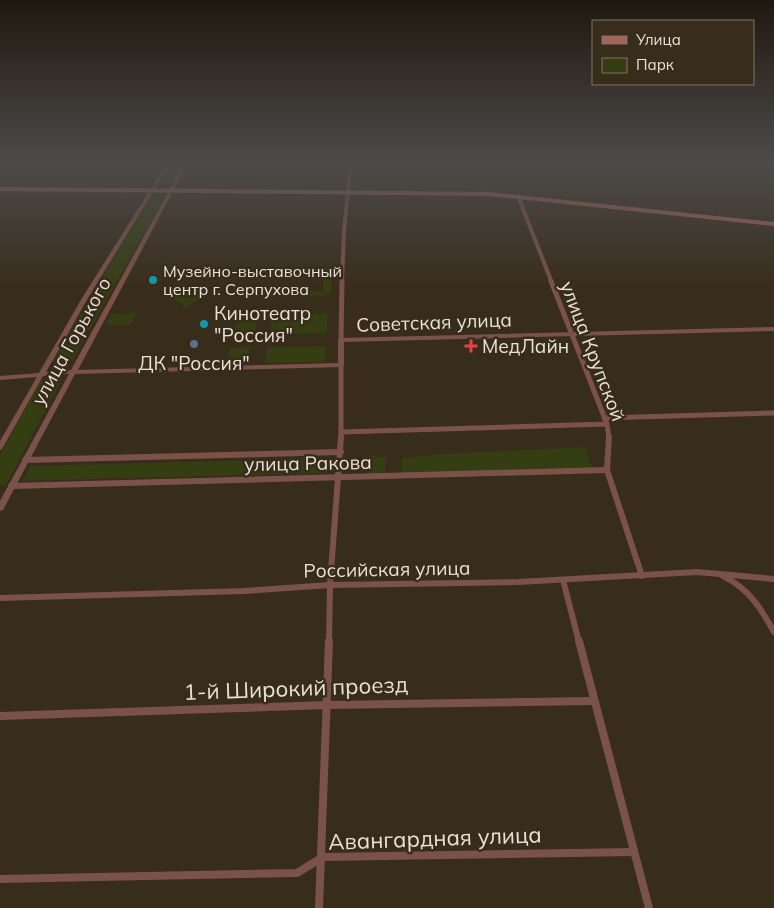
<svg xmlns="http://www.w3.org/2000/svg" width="774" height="908" font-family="Mulish,sans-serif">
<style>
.green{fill:#353d12}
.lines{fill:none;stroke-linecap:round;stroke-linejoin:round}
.minor-far3{stroke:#7b524a;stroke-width:4}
.minor-far2{stroke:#7b524a;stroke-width:5}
.minor-far1{stroke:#7b524a;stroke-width:6}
.minor{stroke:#7b524a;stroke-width:8}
.tertiary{fill:#7b524a;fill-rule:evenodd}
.secondary{fill:#a46558;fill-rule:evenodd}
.culture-dot{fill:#0f9aa8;stroke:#382c1b;stroke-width:2}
.service-dot{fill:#5c6f8a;stroke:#382c1b;stroke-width:2}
.health-dot{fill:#e0444e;stroke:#382c1b;stroke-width:2}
.labels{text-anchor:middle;stroke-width:5;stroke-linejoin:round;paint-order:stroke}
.far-poi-label{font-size:16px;fill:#eae1d7;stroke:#382c1b;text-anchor:start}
.poi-label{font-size:19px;fill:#eae1d7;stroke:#382c1b;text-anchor:start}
.street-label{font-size:19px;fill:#eae1d7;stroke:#382c1b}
.near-street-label{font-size:22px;fill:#eae1d7;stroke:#382c1b}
</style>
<rect width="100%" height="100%" fill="#382c1b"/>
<g class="green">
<polygon points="171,163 184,163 173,184 159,184"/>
<polygon points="152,195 166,195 72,361 51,362"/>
<polygon points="324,267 332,267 331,292 326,296 273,297 273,293 323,291"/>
<polygon points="170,293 202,293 201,298 186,308 170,296"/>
<polygon points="136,313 131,325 106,325 112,314"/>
<polygon points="328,313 327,333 269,335 273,314"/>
<polygon points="239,315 258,315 254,336 233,336"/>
<polygon points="326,346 325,362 265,363 267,347"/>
<polygon points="250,347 247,362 227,363 230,348"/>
<polygon points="62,379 6,485 0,485 0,455 41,380"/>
<polygon points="584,447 592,468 402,474 402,458 443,454"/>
<polygon points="367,456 386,457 385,473 369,474"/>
<polygon points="326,458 325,473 23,481 30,466"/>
</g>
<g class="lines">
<g class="minor-far3">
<polyline points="518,196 552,283"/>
<polyline points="342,283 344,230 351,163"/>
</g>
<g class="minor-far2">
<polyline points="551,281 607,424 609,438"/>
<polyline points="341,340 342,281"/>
<polyline points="341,365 341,438"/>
<polyline points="604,418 774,413"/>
<polyline points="341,432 607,424"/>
</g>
<g class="minor-far1">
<polyline points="609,437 607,470 642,576"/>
<polyline points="25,460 341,452"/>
<polyline points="11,486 607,470"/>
<path d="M723 576C748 588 761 608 774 632"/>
<polyline points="563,580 579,642"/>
<polyline points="0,598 244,591 330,585 518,582 697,572 774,579"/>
<polyline points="329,642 330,585 341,437"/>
</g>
<g class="minor">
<polyline points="579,641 649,908"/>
<polyline points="0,716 328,705 594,701"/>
<polyline points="0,879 297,873 323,857 634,852"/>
<polyline points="319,908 329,641"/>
</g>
<polygon class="tertiary" points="167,163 171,163 88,298 46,372 71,370 184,163 188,163 78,370 338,363 338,340 341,338 774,327 774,331 344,342 344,365 341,367 75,374 3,510 0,511 0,501 69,374 43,376 2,449 0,450 0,441 37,377 0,380 0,376 39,373 82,298"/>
<polygon class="secondary" points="0,187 489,192 774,222 774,226 489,196 0,191"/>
</g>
<linearGradient id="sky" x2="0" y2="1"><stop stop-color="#1f180f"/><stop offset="0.56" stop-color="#4d4b4a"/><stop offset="1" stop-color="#4d4b4a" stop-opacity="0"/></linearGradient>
<rect width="774" height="291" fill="url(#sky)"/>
<g class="culture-dot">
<circle cx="153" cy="280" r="5"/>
<circle cx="204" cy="324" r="5"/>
</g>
<circle class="service-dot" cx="194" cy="344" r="5"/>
<path class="health-dot" d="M468.5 338.5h5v5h5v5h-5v5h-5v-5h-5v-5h5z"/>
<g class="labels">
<g class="far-poi-label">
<text x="163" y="277">Музейно-выставочный<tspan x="163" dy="18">центр г. Серпухова</tspan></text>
</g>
<g class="poi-label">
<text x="214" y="320">Кинотеатр<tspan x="214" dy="22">"Россия"</tspan></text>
<text x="482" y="353">МедЛайн</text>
<text x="194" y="370" text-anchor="middle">ДК "Россия"</text>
</g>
<g class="street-label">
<text transform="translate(434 322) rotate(-2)" y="7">Советская улица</text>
<text transform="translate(71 341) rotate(-61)" y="7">улица Горького</text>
<text transform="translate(593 351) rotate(69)" y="7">улица Крупской</text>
<text transform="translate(308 463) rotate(-1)" y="7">улица Ракова</text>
<text transform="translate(387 569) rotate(-1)" y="7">Российская улица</text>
</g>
<g class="near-street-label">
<text transform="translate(296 688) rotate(-2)" y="8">1-й Широкий проезд</text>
<text transform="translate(435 838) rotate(-2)" y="8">Авангардная улица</text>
</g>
</g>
<rect x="592" y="20" width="162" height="65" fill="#382c1b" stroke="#7f7466"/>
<rect x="602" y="36" width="25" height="8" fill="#a46558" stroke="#7f7466"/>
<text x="636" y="45" font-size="15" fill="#eae1d7">Улица</text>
<rect x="602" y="58" width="25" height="15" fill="#353d12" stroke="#7f7466"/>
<text x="636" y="70" font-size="15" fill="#eae1d7">Парк</text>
</svg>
